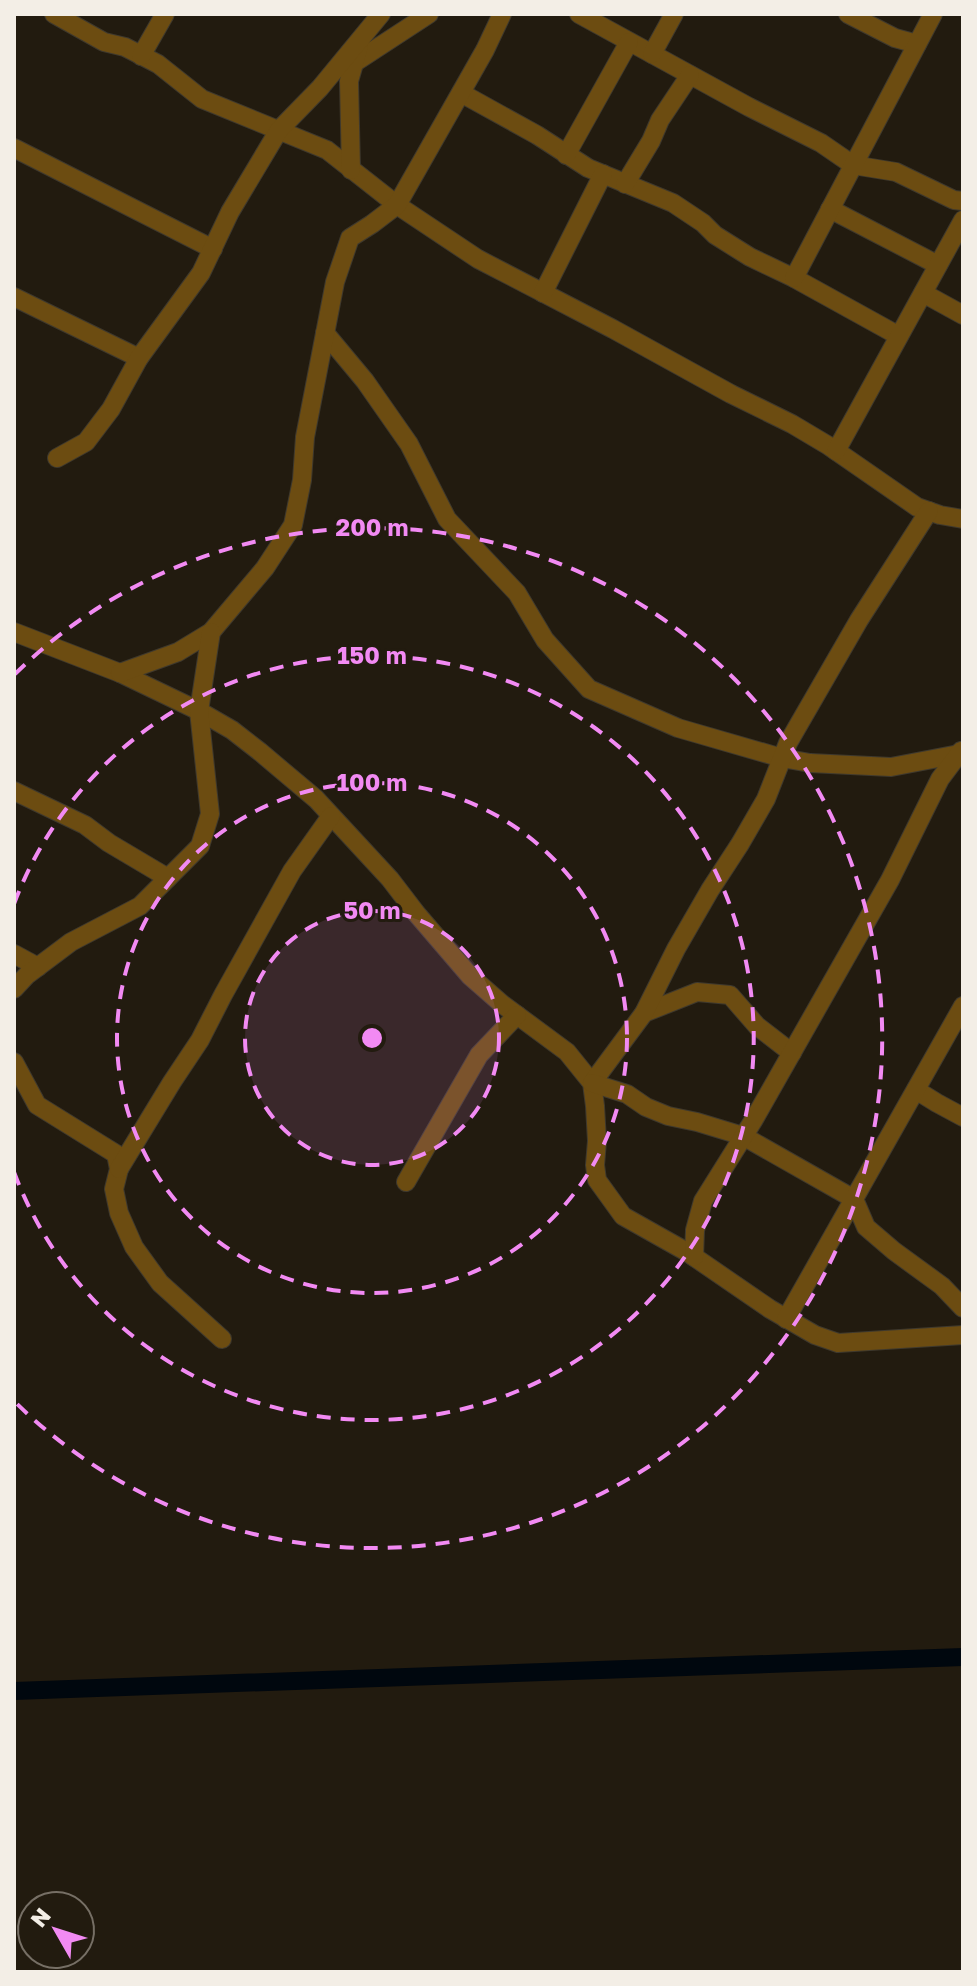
<svg xmlns="http://www.w3.org/2000/svg" width="977" height="1986" font-family="'Golos Text',sans-serif">
<style>
.lines{fill:none;stroke-linecap:round;stroke-linejoin:round}
.canal{stroke:#00070e;stroke-width:18}
.minor-casing{stroke:#3f392d;stroke-width:20}
.minor{stroke:#6c4c11;stroke-width:18}
.ring{fill:none;stroke:#f28af3;stroke-width:4;stroke-dasharray:14 10}
.centre{fill:#f28af3;stroke:#221b0f;stroke-width:4}
.ring-label{font-size:24px;text-anchor:middle;font-weight:bold;fill:#f28af3;stroke:#221b0f;stroke-width:6;stroke-linejoin:round;paint-order:stroke}
</style>
<rect width="100%" height="100%" fill="#221b0f"/>
<g class="lines">
<polyline class="canal" points="14,1691 963,1657"/>
<g class="minor-casing">
<g id="minor">
<polyline points="54,14 104,42 125,47 158,64 202,99 327,150 397,205 478,259 613,329 731,394 792,424 829,446 917,507 940,515 963,519"/>
<polyline points="579,14 749,107 821,143 853,165 896,172 954,200 963,201"/>
<polyline points="848,14 895,38 917,44"/>
<polyline points="652,54 674,14"/>
<polyline points="141,56 165,14"/>
<polyline points="351,65 429,14"/>
<polyline points="461,93 537,135 588,168 673,203 703,223 715,235 750,257 794,278 899,336"/>
<polyline points="14,148 213,249"/>
<polyline points="566,155 629,42"/>
<polyline points="351,170 349,81 359,46"/>
<polyline points="625,184 651,141 660,120 690,75"/>
<polyline points="830,209 938,265"/>
<polyline points="794,278 933,14"/>
<polyline points="543,293 603,174"/>
<polyline points="923,293 963,315"/>
<polyline points="14,297 139,358"/>
<polyline points="325,333 365,381 409,444 447,519 517,593 545,640 589,689 678,728 782,758 810,763 891,767 959,754"/>
<polyline points="836,451 963,220"/>
<polyline points="57,458 86,442 111,409 139,358 201,273 230,212 279,130 320,88 381,14"/>
<polyline points="14,632 120,673 199,711 232,730 259,751 316,799 390,879 416,913 470,976 502,1004 567,1052 592,1083 595,1106 597,1141 595,1165 597,1180 623,1216 687,1252 770,1309 815,1335 838,1343 963,1335"/>
<polyline points="120,673 178,652 211,632 265,568 293,525 302,480 305,437 335,282 350,238 372,224 397,205 485,50 502,14"/>
<polyline points="14,791 85,825 109,843 168,878"/>
<polyline points="14,954 38,967"/>
<polyline points="14,989 27,975 71,942 140,906 200,846 210,814 199,711 211,632"/>
<polyline points="644,1013 697,992 730,995 757,1026 792,1053"/>
<polyline points="14,1062 37,1105 116,1154 119,1169 114,1189 119,1213 134,1247 160,1283 222,1339"/>
<polyline points="592,1083 644,1013 676,949 710,890 740,844 766,799 788,743 859,620 929,511"/>
<polyline points="592,1083 627,1094 646,1107 668,1116 697,1122 743,1136 854,1199 866,1227 894,1251 942,1286 963,1308"/>
<polyline points="916,1090 937,1103 963,1117"/>
<polyline points="119,1169 172,1082 200,1040 223,995 292,871 331,816"/>
<polyline points="406,1182 479,1055 517,1015"/>
<polyline points="694,1257 695,1230 703,1201 753,1121 890,880 940,779 961,751"/>
<polyline points="786,1319 963,1006"/>
</g>
</g>
<use href="#minor" class="minor"/>
</g>
<circle cx="372" cy="1038" r="127" fill="#f28af3" fill-opacity=".12"/>
<g class="ring">
<circle cx="372" cy="1038" r="127"/>
<circle cx="372" cy="1038" r="255"/>
<path d="M14 904A382 382 0 1 1 14 1172"/>
<path d="M15 674A510 510 0 1 1 15 1402"/>
</g>
<circle cx="372" cy="1038" r="12" class="centre"/>
<g class="ring-label">
<text x="372" y="536">200 m</text>
<text x="372" y="664">150 m</text>
<text x="372" y="791">100 m</text>
<text x="372" y="919">50 m</text>
</g>
<rect width="977" height="1986" fill="none" stroke="#f3eee6" stroke-width="32"/>
<g transform="translate(56 1930) rotate(309)"><circle r="38" fill="#221b0f" stroke="#766f65" stroke-width="2"/>
<path d="M0-6L14 30L0 20L-14 30Z" fill="#f28af3"/>
<text y="-12" font-size="22" font-weight="bold" text-anchor="middle" fill="#f3eee6">N</text>
</g>
</svg>
